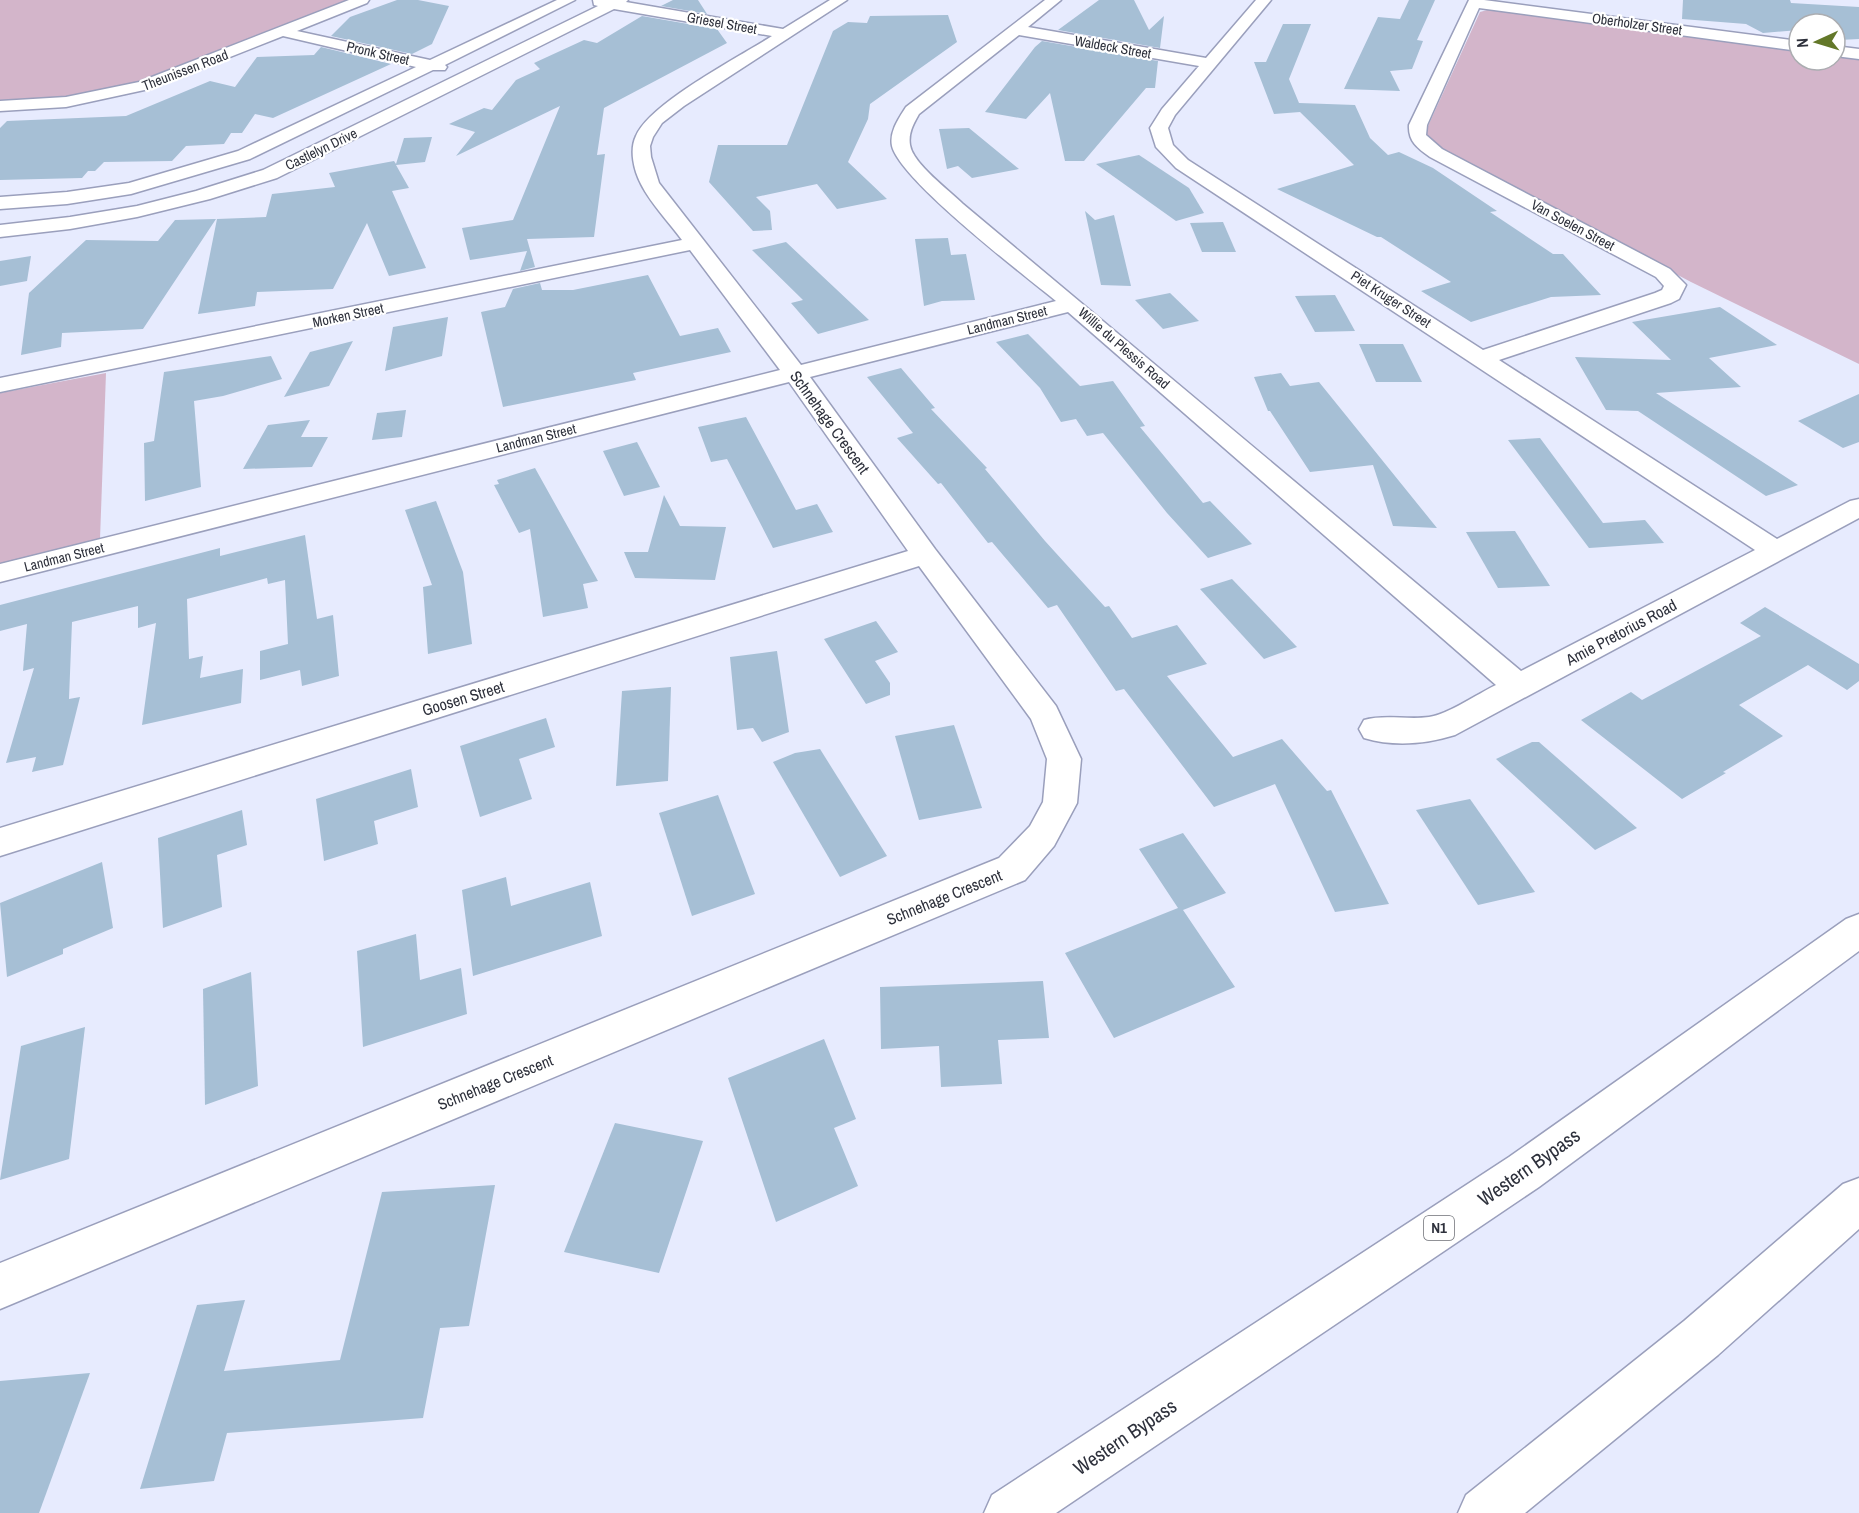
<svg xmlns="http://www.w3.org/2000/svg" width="1859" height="1513" font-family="'Archivo Narrow',sans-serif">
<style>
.green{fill:#d3b5ca}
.building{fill:#a6bfd5}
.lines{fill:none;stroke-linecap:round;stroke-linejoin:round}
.minor-casing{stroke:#9a9fbc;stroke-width:3}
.highway-casing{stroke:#9a9fbc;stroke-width:3}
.minor{fill:#fff;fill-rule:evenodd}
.highway{fill:#fff;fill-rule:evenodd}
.labels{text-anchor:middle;stroke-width:4.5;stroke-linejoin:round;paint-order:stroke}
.far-street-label{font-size:14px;fill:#2e313c;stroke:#fff}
.shield{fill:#fff;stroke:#6d6f76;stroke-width:1.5}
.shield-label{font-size:15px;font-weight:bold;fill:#2e313c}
.street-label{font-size:16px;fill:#2e313c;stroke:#fff}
.near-street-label{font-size:20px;fill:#2e313c;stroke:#fff}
</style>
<rect width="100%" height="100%" fill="#e7ebfe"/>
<g class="green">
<polygon points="0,0 354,0 138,87 100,96 0,105"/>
<polygon points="1491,9 1799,49 1799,60 1835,60 1835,54 1859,57 1859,364 1691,282 1443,151 1426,134 1428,126 1480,12"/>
<polygon points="106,373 100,539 0,564 0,393"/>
</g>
<g class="building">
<polygon points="397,0 418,0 449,6 432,44 412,54 331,36 350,17"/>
<polygon points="673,0 698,0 707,14 661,6"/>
<polygon points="1099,0 1134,0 1149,30 1164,16 1160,48 1058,30"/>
<polygon points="1409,0 1435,0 1417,40 1423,41 1412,69 1390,71 1400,91 1344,89 1378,17 1400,19"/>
<polygon points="1683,0 1790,0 1791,3 1859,7 1859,39 1839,40 1835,38 1835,24 1799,24 1799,30 1763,33 1746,24 1682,19"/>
<polygon points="948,15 957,42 870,104 868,119 848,162 887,199 837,209 817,184 756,197 770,211 772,230 753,231 709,182 718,145 787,145 833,31 848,22 867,23 870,16"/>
<polygon points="642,16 717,29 727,43 604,108 597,155 605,154 594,237 527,239 535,267 520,271 527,251 470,260 462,228 513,220 560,106 456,156 475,132 449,124 484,108 492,110 516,80 540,69 534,63 584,40 597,43"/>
<polygon points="1283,24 1311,24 1289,79 1299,103 1355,105 1370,138 1388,155 1399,152 1433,168 1497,211 1490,212 1553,254 1563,254 1601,295 1551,297 1471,322 1421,291 1451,282 1381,237 1377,237 1277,189 1354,165 1300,112 1274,114 1254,62 1266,62"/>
<polygon points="1042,41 1158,61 1155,88 1146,88 1084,161 1065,161 1050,93 1026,119 985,112 1035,47"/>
<polygon points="321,47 391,64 273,118 255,114 242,133 231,133 224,144 186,146 172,161 104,162 95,171 88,171 82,178 0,180 0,128 7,121 126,116 210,81 235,87 257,57 314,55"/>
<polygon points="969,128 1019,169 972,178 958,166 947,169 939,129"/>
<polygon points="432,137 425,162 396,165 409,188 392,191 426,268 389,276 367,223 333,289 257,292 255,306 198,314 217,219 266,217 272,194 335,187 329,173 394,161 396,164 404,138"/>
<polygon points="1139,155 1189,188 1204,213 1176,221 1096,164"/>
<polygon points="1085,211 1095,220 1114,215 1131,286 1101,285"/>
<polygon points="216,219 143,329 62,333 61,347 21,355 29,293 86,240 158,241 175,220"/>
<polygon points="1223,222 1236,252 1202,252 1190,223"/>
<polygon points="948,238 951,255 966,254 975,300 942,301 924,306 915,239"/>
<polygon points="786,242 869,320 818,334 791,303 803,300 752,250"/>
<polygon points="31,256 27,281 0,286 0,261"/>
<polygon points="648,275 680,336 718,328 731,352 633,373 636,380 503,407 481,312 505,307 513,289 540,283 542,290 573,290"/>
<polygon points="1170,293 1199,321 1163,329 1135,300"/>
<polygon points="1335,295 1355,331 1315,332 1295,296"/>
<polygon points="1720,307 1777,345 1709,358 1741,387 1656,393 1798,485 1766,496 1638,411 1606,410 1575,357 1671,360 1632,322"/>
<polygon points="448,317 442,356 385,371 393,327"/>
<polygon points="1028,334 1080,386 1113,381 1145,426 1140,427 1203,503 1210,501 1252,544 1208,558 1167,513 1103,433 1087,436 1076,419 1061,422 1040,388 996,342"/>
<polygon points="353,341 329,386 284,397 310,352"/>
<polygon points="1359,344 1403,344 1422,382 1376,382"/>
<polygon points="271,356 282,379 223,396 194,401 201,487 145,501 144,443 154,441 164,372"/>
<polygon points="901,368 935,408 931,409 987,468 985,469 1045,541 1105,607 1109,606 1132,638 1177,625 1207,664 1167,676 1233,757 1282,739 1327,791 1331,790 1389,904 1335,912 1275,784 1214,807 1124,689 1116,691 1057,605 1048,608 992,542 988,543 941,483 938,484 897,438 913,433 867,377"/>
<polygon points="1281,373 1290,386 1319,382 1437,528 1393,526 1373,465 1310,472 1270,411 1268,411 1254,377"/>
<polygon points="1859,394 1859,442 1843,448 1798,421"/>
<polygon points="406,410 402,437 372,440 377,413"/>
<polygon points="746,417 796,510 817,504 833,532 773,548 727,459 711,462 698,427"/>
<polygon points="310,420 301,437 328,437 312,467 243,469 268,425"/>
<polygon points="1540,438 1603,523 1645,520 1664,543 1589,548 1508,440"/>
<polygon points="637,442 660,487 624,496 603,451"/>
<polygon points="535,468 598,581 583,584 588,608 543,617 530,529 519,533 494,485 499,484 497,480"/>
<polygon points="664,495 680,526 726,527 715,580 635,578 624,552 648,552"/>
<polygon points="436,501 463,572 472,644 428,654 423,587 432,585 405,510"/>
<polygon points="1515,531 1550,586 1498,588 1466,532"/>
<polygon points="305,535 317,619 333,615 339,676 302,686 300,670 260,680 260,651 288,644 285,580 268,584 267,578 187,599 189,659 203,656 200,678 243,669 241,703 142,725 156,623 138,628 138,606 72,622 69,699 80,697 63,765 32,772 36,757 6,763 34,668 23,671 27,624 0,631 0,605 220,548 220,556"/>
<polygon points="1232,579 1297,647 1264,659 1200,589"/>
<polygon points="1765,607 1859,664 1859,681 1847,690 1808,665 1739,705 1783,736 1723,772 1726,773 1682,799 1581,720 1631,692 1642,700 1761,636 1740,623"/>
<polygon points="876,621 898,652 875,661 890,683 890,695 866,704 824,639"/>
<polygon points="777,651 789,732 762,742 753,728 737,730 730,657"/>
<polygon points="671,687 668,781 616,786 622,691"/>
<polygon points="546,718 555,747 519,759 532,799 480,817 460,746"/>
<polygon points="954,725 982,808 919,820 895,736"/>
<polygon points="1532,742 1539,742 1637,828 1595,850 1496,759"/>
<polygon points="820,749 887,856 840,877 773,762 795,753"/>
<polygon points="411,769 418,807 374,821 378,844 324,861 316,799"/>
<polygon points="718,795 755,894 692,916 659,813"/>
<polygon points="1470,799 1535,892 1478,905 1416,810"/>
<polygon points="242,810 247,845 217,855 222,907 163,928 158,838"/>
<polygon points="1183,833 1226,893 1183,910 1235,987 1114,1038 1065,953 1178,908 1139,849"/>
<polygon points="102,862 113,928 63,949 63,954 7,977 0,903"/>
<polygon points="506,877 511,906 590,882 602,936 473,976 462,890"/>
<polygon points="416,934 420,980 461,968 467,1014 363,1047 357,951"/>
<polygon points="251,972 258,1086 205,1105 203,989"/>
<polygon points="1043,981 1049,1038 998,1040 1002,1084 941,1087 939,1046 881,1049 880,987"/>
<polygon points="85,1027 69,1159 0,1180 21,1046"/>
<polygon points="824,1039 856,1119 834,1128 858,1186 776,1222 728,1078"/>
<polygon points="615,1123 703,1141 659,1273 564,1252"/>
<polygon points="495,1185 469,1326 440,1328 423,1418 227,1433 214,1481 140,1489 197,1305 245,1300 224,1371 340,1360 382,1192"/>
<polygon points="90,1373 39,1513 0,1513 0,1381"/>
</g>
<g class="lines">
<g class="minor-casing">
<g id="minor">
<polygon points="349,0 369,0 367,3 297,31 430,60 557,0 575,0 445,65 447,67 445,70 433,70 250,159 131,194 67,204 0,209 0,197 67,192 129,183 238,151 416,67 283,36 149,89 66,107 0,111 0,101 66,97 139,82"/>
<path d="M593 0H628L626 2 783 29 830 0H847L684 106 662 123 653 137 650 146 651 157 659 183 801 365 1056 301C1024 275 900 180 892 146 889 132 899 118 906 107L1045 0H1061L1028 27 1206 58 1256 0H1271L1175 115 1168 128 1173 145 1188 160 1483 350 1655 293 1662 290 1664 286 1656 277 1430 157C1417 148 1408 141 1409 125L1469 0H1484L1799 41V51L1479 8 1427 125 1426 135 1442 149 1670 269 1686 285 1679 299 1671 303 1499 360 1777 539 1850 501 1859 499V518L1455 735C1426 744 1394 747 1364 738L1359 729 1364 720C1384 714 1407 720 1429 717 1449 714 1477 694 1496 685L1068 312 810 377 935 549 1056 706 1081 759 1077 803 1054 846 1025 880 0 1309V1263L999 858 1030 826 1043 802 1047 759 1031 719 919 566 0 856V828L908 551 789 382 0 582V564L780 370 690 250 0 392V378L682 240C669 222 651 204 641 184 634 171 629 150 636 136 650 103 739 57 772 36L614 9 277 178 210 199 137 217 70 229 0 237V225L70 217 137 206 196 191 263 170 598 6 594 5ZM1019 35 1199 66 1162 109 1150 128 1156 147 1176 168 1755 550 1521 671 963 204C949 190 913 164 910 145 908 133 914 123 919 114Z"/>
<polygon points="1835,46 1859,49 1859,59 1835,56"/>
</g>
</g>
<g class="highway-casing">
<g id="highway">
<polygon points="1859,914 1859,951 1539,1187 1056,1513 984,1513 992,1495 1509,1157 1846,919"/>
<polygon points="1859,1178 1859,1229 1718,1355 1525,1513 1458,1513 1466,1495 1684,1321 1843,1184"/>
</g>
</g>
<use href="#minor" class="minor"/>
<use href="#highway" class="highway"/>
</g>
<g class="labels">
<g class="far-street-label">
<text transform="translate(722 23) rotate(10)" y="5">Griesel Street</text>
<text transform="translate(1637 24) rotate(8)" y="5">Oberholzer Street</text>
<text transform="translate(1113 47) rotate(10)" y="5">Waldeck Street</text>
<text transform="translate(378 53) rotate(13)" y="5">Pronk Street</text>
<text transform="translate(185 70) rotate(-21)" y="5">Theunissen Road</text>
<text transform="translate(321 149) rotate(-26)" y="5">Castlelyn Drive</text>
<text transform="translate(1573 225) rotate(28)" y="5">Van Soelen Street</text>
<text transform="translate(1391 299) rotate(33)" y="5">Piet Kruger Street</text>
<text transform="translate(348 315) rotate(-12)" y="5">Morken Street</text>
<text transform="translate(1007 320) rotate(-14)" y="5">Landman Street</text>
<text transform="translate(1124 348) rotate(41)" y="5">Willie du Plessis Road</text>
<text transform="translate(536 438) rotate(-14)" y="5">Landman Street</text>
<text transform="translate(64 557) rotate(-14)" y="5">Landman Street</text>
</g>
<rect class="shield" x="1424" y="1216" width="30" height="24" rx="4.5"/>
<g class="shield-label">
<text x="1439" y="1233">N1</text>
</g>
<g class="street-label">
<text transform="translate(830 422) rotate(54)" y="6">Schnehage Crescent</text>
<text transform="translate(1621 632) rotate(-28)" y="6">Amie Pretorius Road</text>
<text transform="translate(463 698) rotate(-17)" y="6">Goosen Street</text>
<text transform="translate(944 897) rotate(-22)" y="6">Schnehage Crescent</text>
<text transform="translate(495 1082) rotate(-22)" y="6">Schnehage Crescent</text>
</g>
<g class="near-street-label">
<text transform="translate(1529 1167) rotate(-35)" y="7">Western Bypass</text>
<text transform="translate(1125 1437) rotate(-34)" y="7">Western Bypass</text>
</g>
</g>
<g transform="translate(1817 42) rotate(266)"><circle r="28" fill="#ffffff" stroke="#abadb1" stroke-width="1.5"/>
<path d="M0-4.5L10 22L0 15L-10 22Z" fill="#637829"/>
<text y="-9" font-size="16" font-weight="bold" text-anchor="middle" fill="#2e313c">N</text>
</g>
</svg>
